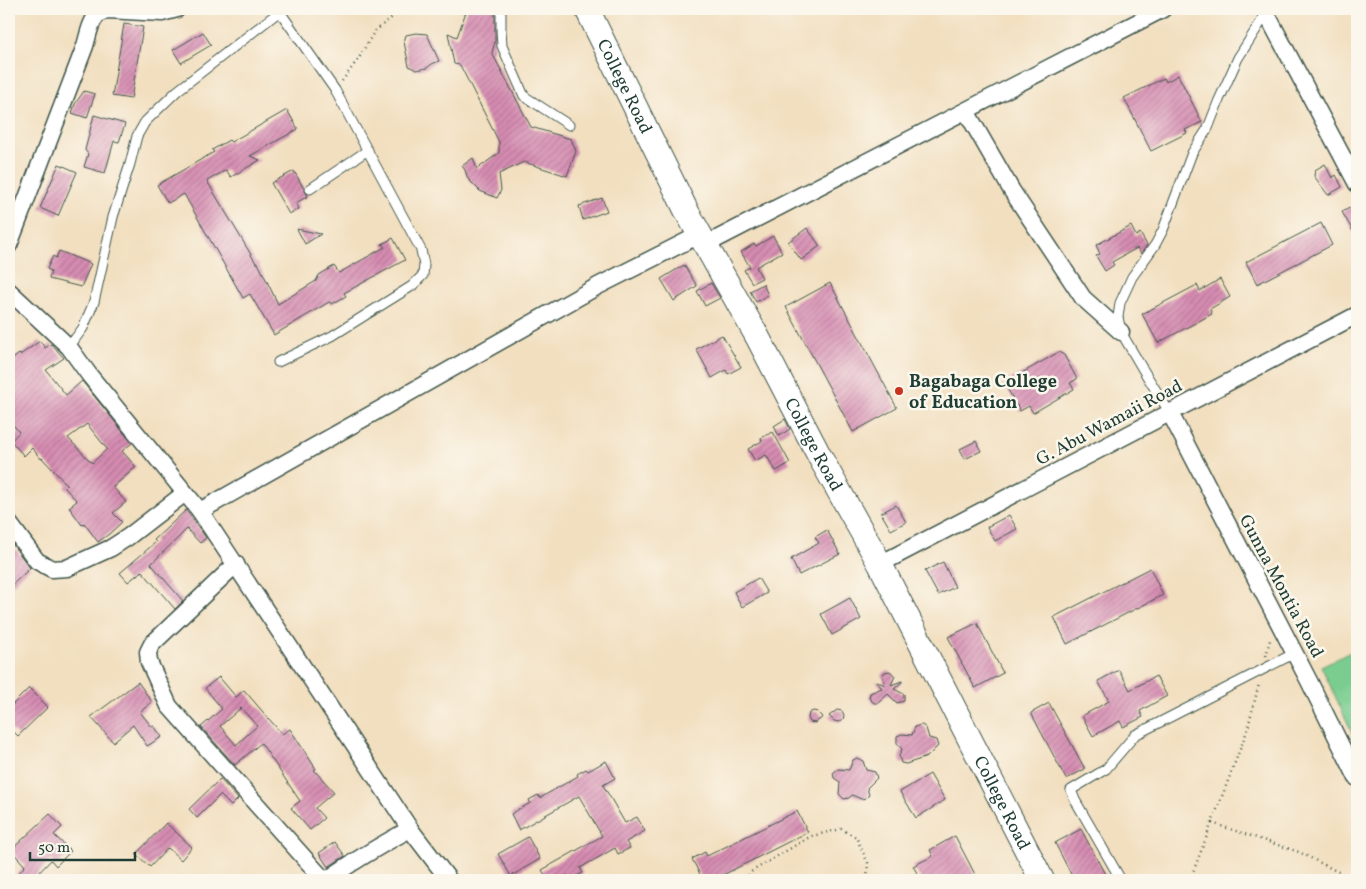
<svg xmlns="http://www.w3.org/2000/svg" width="1366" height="889" font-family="Vollkorn,serif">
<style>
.pitch{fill:#7acd8f;stroke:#4c8562}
.building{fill:url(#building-hatch);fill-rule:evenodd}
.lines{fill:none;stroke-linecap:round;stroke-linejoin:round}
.lane-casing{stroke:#3f5549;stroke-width:11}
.street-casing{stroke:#3f5549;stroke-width:19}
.secondary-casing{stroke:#3f5549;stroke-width:26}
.path{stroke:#3f5549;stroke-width:2.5;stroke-dasharray:1 4;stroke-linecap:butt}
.lane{stroke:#fff;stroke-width:9}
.street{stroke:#fff;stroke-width:16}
.secondary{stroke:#fff;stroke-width:24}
.poi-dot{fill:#c8321e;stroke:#fbf7ec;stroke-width:2}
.labels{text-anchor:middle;stroke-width:5;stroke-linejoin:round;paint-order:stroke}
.street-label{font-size:18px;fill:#1f3d34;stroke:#fbf7ec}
.poi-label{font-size:18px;font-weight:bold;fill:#1f3d34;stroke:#fbf7ec;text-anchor:start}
</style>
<defs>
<pattern id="building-hatch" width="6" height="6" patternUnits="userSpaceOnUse" patternTransform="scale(1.25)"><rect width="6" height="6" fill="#d78cb2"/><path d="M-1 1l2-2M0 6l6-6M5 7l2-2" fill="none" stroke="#ae7492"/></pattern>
</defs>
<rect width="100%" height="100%" fill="#fbf7ec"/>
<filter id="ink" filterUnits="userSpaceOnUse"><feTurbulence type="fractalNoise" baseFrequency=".02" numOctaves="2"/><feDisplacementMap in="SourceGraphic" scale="10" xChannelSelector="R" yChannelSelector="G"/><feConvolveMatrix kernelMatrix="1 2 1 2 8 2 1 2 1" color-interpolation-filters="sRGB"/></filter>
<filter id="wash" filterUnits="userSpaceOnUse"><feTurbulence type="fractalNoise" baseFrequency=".0096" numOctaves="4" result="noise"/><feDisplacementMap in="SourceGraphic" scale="20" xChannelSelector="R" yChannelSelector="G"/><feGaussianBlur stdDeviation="1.12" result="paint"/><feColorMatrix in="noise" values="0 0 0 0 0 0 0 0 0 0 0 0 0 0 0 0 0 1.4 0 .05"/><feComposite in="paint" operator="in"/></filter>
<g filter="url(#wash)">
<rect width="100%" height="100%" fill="#f2dfc0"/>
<polygon class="pitch" points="1357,649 1357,743 1321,666"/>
<g id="blocks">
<g class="building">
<polygon points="467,9 495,9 495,41 492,53 531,127 571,139 576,151 567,176 524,162 499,174 501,190 497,198 480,191 468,179 465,170 462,166 473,158 477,169 499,153 499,142 460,65 454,64 448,33 457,37"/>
<polygon points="124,24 143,27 131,99 112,96"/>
<polygon points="203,32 211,45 181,63 173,50"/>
<polygon points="416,33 427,34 439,61 432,64 427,68 416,70 409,66 404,42 406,35"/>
<polygon points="1178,75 1202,122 1185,130 1187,133 1151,151 1124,98 1164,78 1166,82"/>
<polygon points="84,91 95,94 87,118 72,113 75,104"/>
<polygon points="287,110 298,129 250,156 260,160 231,177 226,170 207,181 256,263 258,263 278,304 316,281 319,275 334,266 339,273 385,247 382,244 393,238 405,260 344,293 346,296 332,304 329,302 274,335 250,294 243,298 184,194 168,203 157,185 214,152 212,150 229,140 231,142"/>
<polygon points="94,115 125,124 119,142 114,141 105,173 84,167 88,154 85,150"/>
<polygon points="59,164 77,172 58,216 40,208"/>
<polygon points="1325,164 1332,178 1336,175 1342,187 1328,195 1314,176 1315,170"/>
<polygon points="294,171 308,196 296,203 299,209 289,214 271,183"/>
<polygon points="602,198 607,211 583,220 579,206"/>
<polygon points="1357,204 1357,238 1342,212"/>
<polygon points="1321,223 1332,245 1257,284 1246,262"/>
<polygon points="1131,226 1136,236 1140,233 1147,245 1141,254 1137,248 1112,262 1114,265 1105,271 1096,256 1100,254 1096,245"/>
<polygon points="807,228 820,246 801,260 788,242"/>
<polygon points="297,229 321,234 305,244"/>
<polygon points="773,236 782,252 756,267 762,278 752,283 744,270 750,267 741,252 754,244 756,246"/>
<polygon points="59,251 91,264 81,287 49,279 51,271 47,269 53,256 56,258"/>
<polygon points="684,265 697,286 674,301 661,279"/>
<polygon points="1220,279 1230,297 1210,309 1212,314 1158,343 1142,314 1197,285 1200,291"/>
<polygon points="711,283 720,298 705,306 697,291"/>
<polygon points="830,283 897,408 853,432 786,307"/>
<polygon points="763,284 768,295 756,302 750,291"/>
<polygon points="722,335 741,367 728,374 726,370 712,378 696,349"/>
<path d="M40 341 45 348 51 344 64 358 46 370 66 395 82 381 132 443 122 451 136 467 113 487 126 502 113 513 122 522 109 534 98 542 84 523 82 525 69 507 77 501 64 487 67 485 42 458 41 459 32 448 24 456 11 441 19 432 9 420V398L14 393 9 386V362L19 354 20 355ZM87 424 107 449 92 463 68 438Z"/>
<polygon points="1059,352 1064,355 1077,379 1070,383 1074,389 1033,413 1029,406 1020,411 1004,383"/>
<polygon points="785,419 790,429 779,436 774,426"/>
<polygon points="773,432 790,463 776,471 766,455 755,461 748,449 762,441 761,438"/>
<polygon points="976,441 981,451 965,459 960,449"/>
<polygon points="896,505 906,522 891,530 881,513"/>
<polygon points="186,510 206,538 200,543 187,529 151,564 183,601 175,609 142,571 128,582 120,573 156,542 154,540"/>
<polygon points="1009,515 1017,529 995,541 987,527"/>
<polygon points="827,530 840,554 799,575 791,559 819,543 815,537"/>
<polygon points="9,540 30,568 9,588"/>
<polygon points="943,562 955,587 938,595 925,571"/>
<polygon points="1150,568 1163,595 1067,644 1054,617"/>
<polygon points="758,578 767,593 742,607 734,592"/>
<polygon points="850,598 861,619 832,635 821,614"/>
<polygon points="977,623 1003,673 975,688 948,637"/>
<polygon points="1119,670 1130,690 1156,676 1167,696 1140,711 1143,717 1123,727 1120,721 1093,736 1082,716 1109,701 1098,681"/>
<polygon points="890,671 895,676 891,685 902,681 902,682 894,689 904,694 904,701 897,703 888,694 878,703 874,703 869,698 870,693 882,688 876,681 885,685 882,675 885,672"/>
<path d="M219 677 236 697 244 690 282 734 290 729 316 769 314 770 334 792 315 808 324 818 310 830 291 808 300 801 261 743 235 765 201 727 222 709 205 688ZM241 708 257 726 236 745 220 726Z"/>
<polygon points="138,682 152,702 140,712 152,727 154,726 162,737 147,746 133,725 113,742 91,717"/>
<polygon points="29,688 48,707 18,736 9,727 9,708"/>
<polygon points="1049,703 1085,769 1066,779 1031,713"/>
<polygon points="837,710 842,711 844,715 843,720 839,722 834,721 829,716"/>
<polygon points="813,711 818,712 823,717 815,723 810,722 808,718 809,713"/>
<polygon points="920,725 922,725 926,728 929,738 936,740 938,746 927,757 906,764 901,763 899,756 902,749 897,743 897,736 902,734 912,735 915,727"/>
<polygon points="857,758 863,761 866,770 875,772 877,778 867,788 869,795 866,798 861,799 852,795 849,798 844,799 839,794 840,782 834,778 833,773 838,769 849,770 853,760"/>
<polygon points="606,761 615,778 603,785 625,823 637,817 645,831 626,842 630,848 618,854 615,848 580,868 583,873 571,879 568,875 558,880 548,880 542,870 602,836 579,796 519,830 511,814 530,803 529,800 538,795 540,798 578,776 577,774 586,769 588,771"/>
<polygon points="930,774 945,800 916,818 900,792"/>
<polygon points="220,779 238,799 231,806 220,795 197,818 189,809"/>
<polygon points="797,811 808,832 713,880 703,880 692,859 705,852 707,856"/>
<polygon points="50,814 62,827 54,835 71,851 56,866 51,860 32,880 12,880 25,866 11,850"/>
<polygon points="166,823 192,847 181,860 168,848 150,867 136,854"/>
<polygon points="1081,829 1108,880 1074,880 1055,843"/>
<polygon points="955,836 978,880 921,880 913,866 933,856 930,850"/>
<polygon points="528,837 540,859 511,876 498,854"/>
<polygon points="335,842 345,856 328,867 319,853"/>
</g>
</g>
</g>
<g filter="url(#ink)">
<use href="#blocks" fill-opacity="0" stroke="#3f5549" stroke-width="1"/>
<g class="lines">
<g class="lane-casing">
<g id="lane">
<polyline points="501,9 501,30 502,46 524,96 569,125"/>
<polyline points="310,189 368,150"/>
<polyline points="69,347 83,328 94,302 113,217 130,164 137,136 145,122 177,91 280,11"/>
<polyline points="278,362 332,336 412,286 423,275 424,265 421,250 335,90 278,9"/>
<polyline points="1170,413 1142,368 1121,332 1118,317 1120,303 1132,277 1155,245 1163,230 1192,153 1208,128 1219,100 1238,58 1266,14"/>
<polyline points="1121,880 1075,800 1071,790 1106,769 1135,735 1295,653"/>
</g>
</g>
<g class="street-casing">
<g id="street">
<polyline points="1264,9 1357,184"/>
<polyline points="966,111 1012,191 1083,298 1121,332"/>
<path d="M9 245 85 46C89 33 91 12 108 10L162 13 177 9"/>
<polyline points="705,245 1163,9"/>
<polyline points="9,291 69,347 90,376 200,511 410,829"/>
<polyline points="1170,413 1309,681 1357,778"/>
<polyline points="200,511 598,286 699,235"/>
<polyline points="9,523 37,561 52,569 67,568 111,548 128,537 185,493"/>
<polyline points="236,564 152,644 148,652 149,662 169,706 324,880"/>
<polyline points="880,564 1357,315"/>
<path d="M327 880C353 861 381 845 410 829L449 880"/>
</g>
</g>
<g class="secondary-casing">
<g id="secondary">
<path id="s1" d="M587 9 687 212 757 336 821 459 880 564 1042 880"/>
</g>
</g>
<g class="path">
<polyline points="342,81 359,58 374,32 402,9"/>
<polyline points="1266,656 1270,640"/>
<polyline points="1212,823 1299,852 1354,880"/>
<polyline points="747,880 749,873 806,839 812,836 841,829 856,837 868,863 867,880"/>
<polyline points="1190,880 1247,731 1259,684"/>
</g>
<use href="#lane" class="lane"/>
<use href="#street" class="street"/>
<use href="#secondary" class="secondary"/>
</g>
</g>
<circle class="poi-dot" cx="899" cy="391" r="5"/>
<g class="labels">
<g class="street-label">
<text dy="6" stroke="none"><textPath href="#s1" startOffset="86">College Road</textPath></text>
<text transform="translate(1109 422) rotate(-28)" y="6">G. Abu Wamaii Road</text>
<text dy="6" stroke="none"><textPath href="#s1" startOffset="491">College Road</textPath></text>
<text transform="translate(1282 586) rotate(62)" y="6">Gunna Montia Road</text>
<text dy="6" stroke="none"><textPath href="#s1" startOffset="896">College Road</textPath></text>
</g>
<g class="poi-label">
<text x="909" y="387">Bagabaga College<tspan x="909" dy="21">of Education</tspan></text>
</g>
</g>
<rect width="1366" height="889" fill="none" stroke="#fbf7ec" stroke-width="30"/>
<path d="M30 852v8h105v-8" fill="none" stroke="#1f3d34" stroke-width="2.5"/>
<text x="38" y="852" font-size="15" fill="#1f3d34" stroke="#fbf7ec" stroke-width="4" paint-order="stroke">50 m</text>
</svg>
